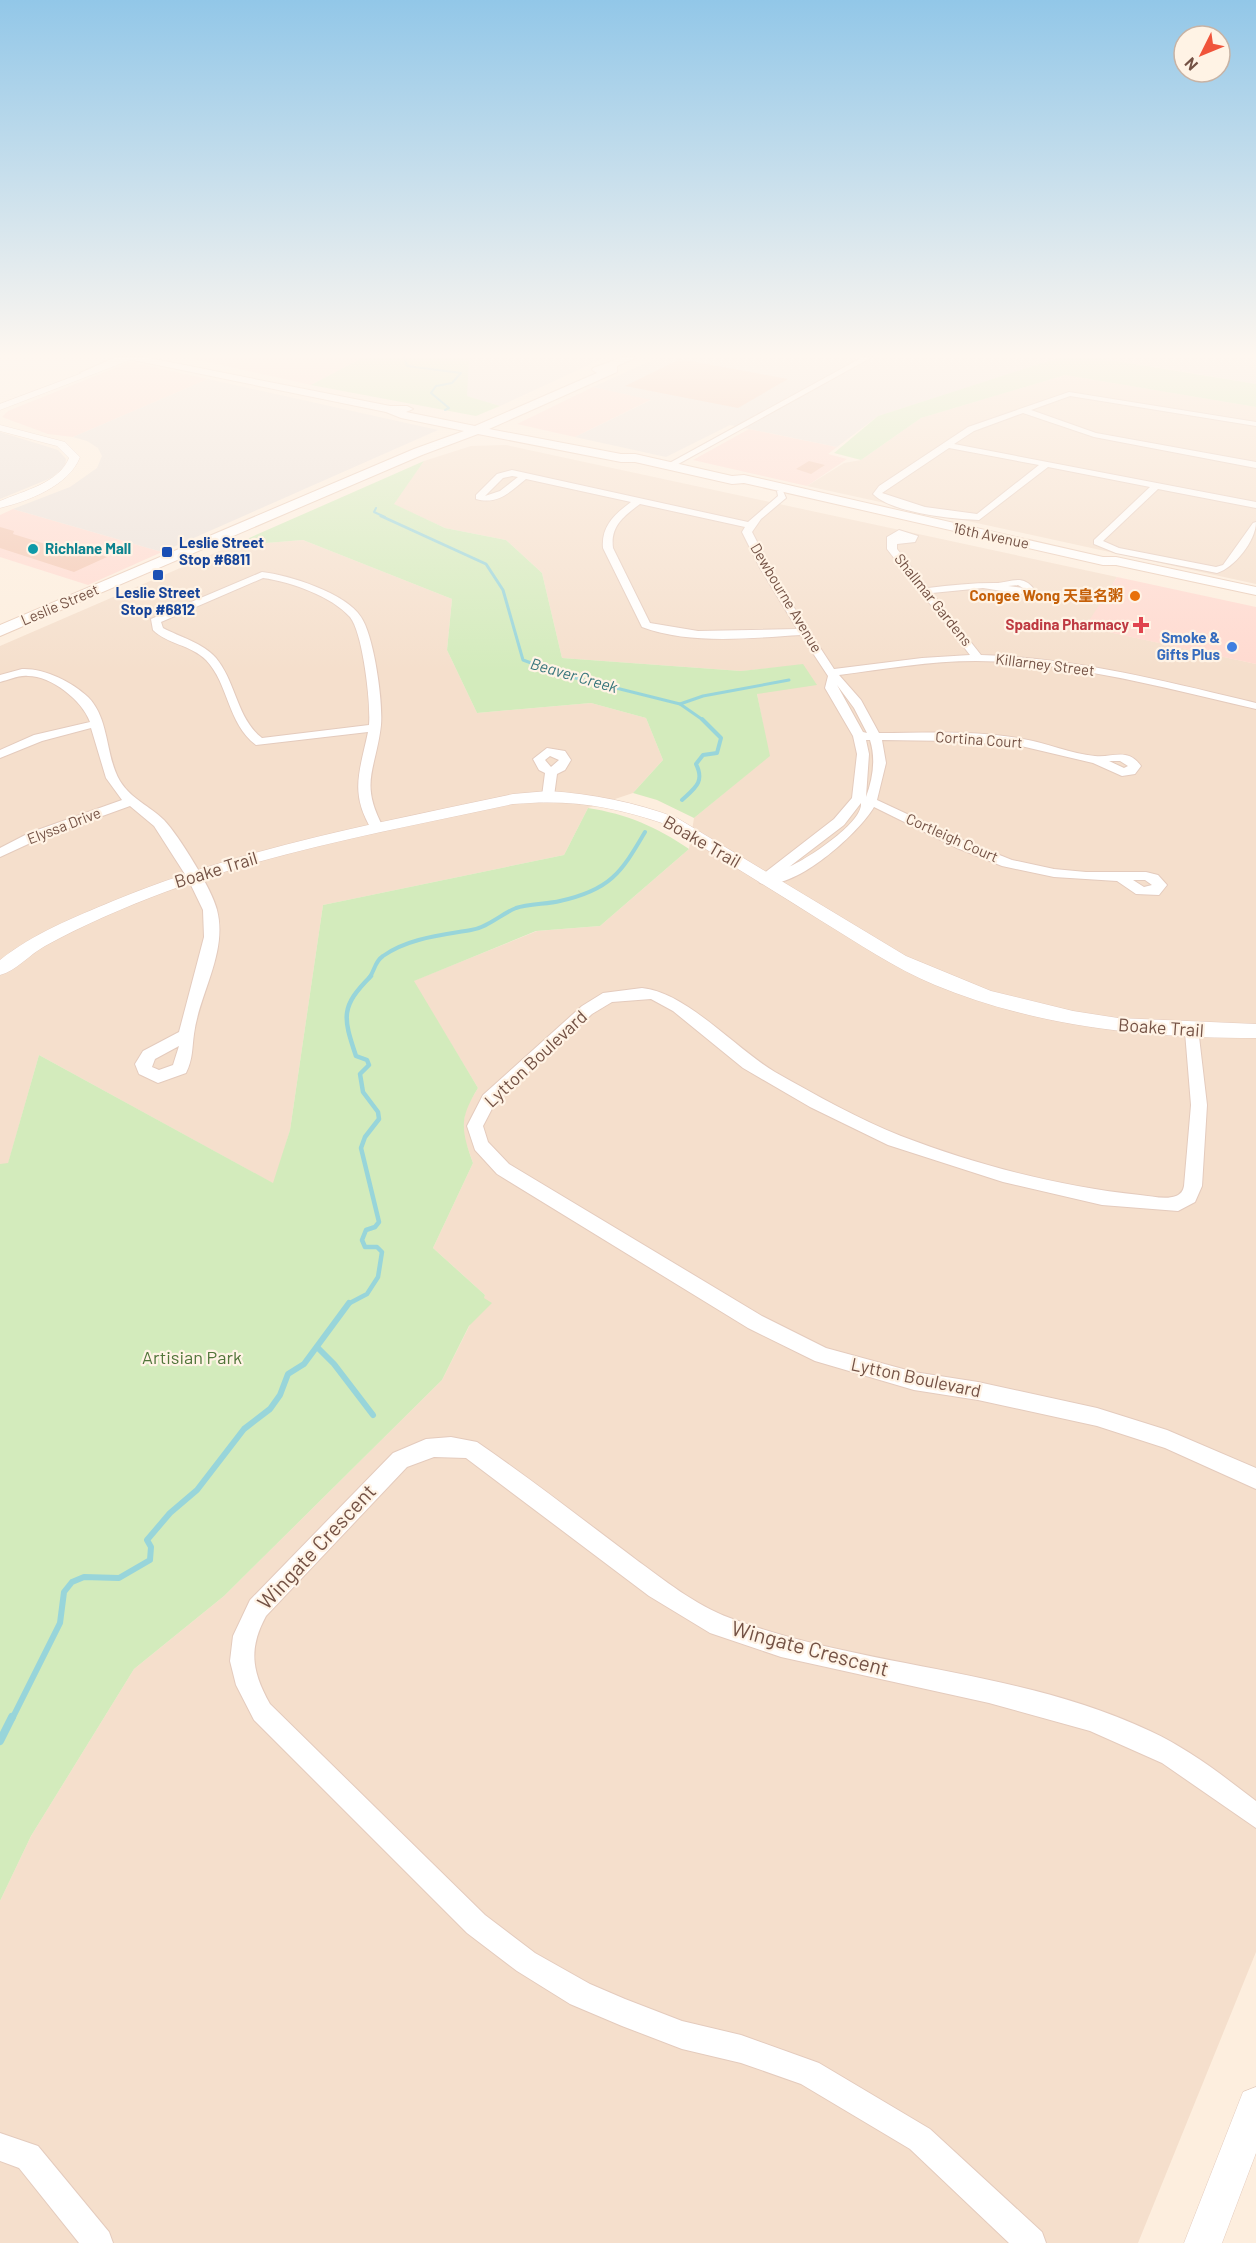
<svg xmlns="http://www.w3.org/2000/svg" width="1256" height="2243" font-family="Barlow,'Noto Sans SC',sans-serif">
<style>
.residential{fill:#f5dfcc}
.commercial{fill:#ffdad0}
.industrial{fill:#ebe1da}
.green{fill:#d3ebbc}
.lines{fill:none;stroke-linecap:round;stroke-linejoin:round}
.stream-far5{stroke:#98d5da;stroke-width:2}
.stream-far4{stroke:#98d5da;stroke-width:3}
.stream-far3{stroke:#98d5da;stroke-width:4}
.stream-far2{stroke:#98d5da;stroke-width:4.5}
.stream-far1{stroke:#98d5da;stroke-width:6}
.stream{stroke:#98d5da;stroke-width:8}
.building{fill:#f4c8b4}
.minor-casing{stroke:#e4cbbd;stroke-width:2}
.tertiary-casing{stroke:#e4cbbd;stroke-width:1}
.secondary-casing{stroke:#e9ccb9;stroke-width:2}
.minor{fill:#fff;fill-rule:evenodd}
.tertiary{fill:#fff;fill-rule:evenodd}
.secondary{fill:#fff;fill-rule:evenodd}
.culture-dot{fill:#0f9aa8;stroke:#fff3e5;stroke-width:2}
.transit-dot{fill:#1a4fb4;stroke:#fff3e5;stroke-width:2}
.food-dot{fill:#e8710a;stroke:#fff3e5;stroke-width:2}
.health-dot{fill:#e0444e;stroke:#fff3e5;stroke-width:2}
.shop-dot{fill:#3f7fe0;stroke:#fff3e5;stroke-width:2}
.labels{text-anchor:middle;stroke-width:4.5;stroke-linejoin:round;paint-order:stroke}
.far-street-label{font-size:15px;fill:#745245;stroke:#fff3e5}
.far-transit-label{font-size:15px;font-weight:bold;fill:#164399;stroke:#fff3e5;text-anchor:start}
.far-culture-label{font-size:15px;font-weight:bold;fill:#0d838f;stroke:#fff3e5;text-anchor:start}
.far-food-label{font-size:15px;font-weight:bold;fill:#c56008;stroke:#fff3e5;text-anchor:end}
.far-health-label{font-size:15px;font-weight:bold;fill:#be3a42;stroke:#fff3e5;text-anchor:end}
.far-shop-label{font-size:15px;font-weight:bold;fill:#366cbe;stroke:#fff3e5;text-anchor:end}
.far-water-label{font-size:16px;font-style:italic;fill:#38767c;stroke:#fff3e5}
.street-label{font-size:18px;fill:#745245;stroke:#fff3e5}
.park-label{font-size:18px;fill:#51753a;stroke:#fff3e5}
.near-street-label{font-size:21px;fill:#745245;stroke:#fff3e5}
</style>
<rect width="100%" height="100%" fill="#fdeede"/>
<g class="residential">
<polygon points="1065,375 1256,407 1256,584 807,486 844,463 861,460 921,418"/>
<polygon points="506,445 1117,577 1086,627 1256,664 1256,1952 1138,2243 0,2243 0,1901 31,1836 134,1669 224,1596 442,1380 485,1295 433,1248 473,1163 462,1132 466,1108 478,1088 413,981 537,931 600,926 689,849 694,818 769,756 757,694 803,665 741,671 562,658 542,573 506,540 445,528 393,504 424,461 471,446"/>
<polygon points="303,540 452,599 447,650 477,713 591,703 646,718 663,760 633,793 588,808 564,855 323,905 290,1130 274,1184 39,1055 8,1164 0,1164 0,646 231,546"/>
</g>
<g class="commercial">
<polygon points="185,357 364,357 311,385"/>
<polygon points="130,362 208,379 73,437 48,434 2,417 8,411"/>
<polygon points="593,387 652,399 575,437 517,424"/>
<polygon points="749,429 837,447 828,454 847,459 807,486 693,460"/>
<polygon points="13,509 162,552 88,585 0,557 0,515"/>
<polygon points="1117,577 1256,607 1256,664 1085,627"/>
</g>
<g class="industrial">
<polygon points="469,357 606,357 500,406 466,396"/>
<polygon points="659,357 1061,357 878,416 837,447 730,425 666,457 575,437 651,400 593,387"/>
<polygon points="1092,357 1256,357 1256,384 1187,372"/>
<polygon points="208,379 438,430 162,552 13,509 70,487 97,468 102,456 98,448 87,441 73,437"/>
<polygon points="0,432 58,450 66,459 65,467 51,478 0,499"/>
</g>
<g class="green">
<polygon points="364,357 469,357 467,396 500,406 476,416 311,385"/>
<polygon points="1061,357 1092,357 1256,384 1256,407 1065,375 921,418 861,460 834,453 878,416"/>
<polygon points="424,461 394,504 445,528 506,540 542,573 562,658 741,671 803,664 817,685 757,694 770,756 694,818 657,800 633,793 663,760 646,718 591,703 477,713 447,650 452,599 303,540 231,546"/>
<path d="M588 808C627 814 657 827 689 849L600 926 536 931 414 981 478 1088C459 1119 461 1129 473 1163L433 1248 485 1295 484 1298 492 1303 469 1326 442 1380 224 1596 134 1669 31 1836 0 1901V1164L8 1163 39 1055 273 1183 290 1130 323 905 564 855Z"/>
</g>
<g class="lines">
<g class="stream-far5">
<polyline points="404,357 407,366 461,373 452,383 436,386 431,393 449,408 445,410"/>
<polyline points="376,508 374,512 385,517"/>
</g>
<g class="stream-far4">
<polyline points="381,516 486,564 503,590 523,660 564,675 680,704 703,720"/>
<polyline points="680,704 703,696 789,680"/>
</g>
<g class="stream-far3">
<path d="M682 800C695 788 705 782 696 764L703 755 717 753 721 738 702 719"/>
<path d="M369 978C375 971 374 962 383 956 408 938 443 935 471 930 487 928 501 914 516 908 528 904 548 904 560 901 610 890 621 873 645 832"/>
</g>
<path class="stream-far2" d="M348 1304 367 1294 378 1277 382 1252 377 1247H365L362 1240 366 1230 375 1227 379 1222 361 1148 365 1137 379 1119 378 1112 363 1092 360 1074 369 1065 367 1060 356 1056C343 1017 340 1007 371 976"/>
<g class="stream-far1">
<polyline points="317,1347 334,1364 373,1415"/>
<polyline points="12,1719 60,1623 64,1592 72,1582 84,1577 119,1578 150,1560 151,1547 147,1540 170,1513 197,1490 244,1429 270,1409 280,1395 288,1374 304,1364 349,1303"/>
</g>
<polyline class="stream" points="0,1741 12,1717"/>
</g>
<g class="building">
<polygon points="680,359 788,379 738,408 625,386"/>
<polygon points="809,461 825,465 811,474 796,469"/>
<polygon points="0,527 14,531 13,534 78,554 84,550 107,557 74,572 0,548"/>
</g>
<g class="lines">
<g class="minor-casing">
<g id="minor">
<polygon points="863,357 872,357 671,468 664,466"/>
<path d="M1069 392 1256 422V426L1070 396 1031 410 1096 433 1256 462V468L1094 437 1023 413 974 431 954 444 1256 502V508L1158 489 1103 541 1119 548 1216 567 1223 565 1253 523 1256 522C1256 541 1234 568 1217 573L1116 553 1094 544V540L1150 487 1048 467 979 520C952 519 892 513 873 494L879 486 968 427ZM949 448 1039 465 977 514 925 507 882 493Z"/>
<path d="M512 470 748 522 778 496 777 491H783L786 498 761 519 752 532 780 586 834 669 922 658 970 655 887 549V537L899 530 918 536 915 542 897 544V549L928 588C951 585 972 583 995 583 1010 583 1022 573 1034 589L1022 594 983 588 932 593 981 655C1075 658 1165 681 1256 703V709C1164 688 1071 662 976 661 930 661 885 669 839 675L861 700 879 733C926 733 976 730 1023 739 1047 743 1071 754 1095 756 1113 758 1127 747 1141 766L1135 774 1122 776 1093 763 1021 746 952 741 882 740 886 763 877 800 967 842 1012 860 1054 869 1086 872H1146L1158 875 1167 885 1159 895 1136 894 1117 881 1054 877 1002 866 957 848 874 807C858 834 794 892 760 883L758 880 763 874 834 819 852 798 857 754 853 736 825 688 828 676 801 635C750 638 690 645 642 627L603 548C601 526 615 514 631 502L526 479C510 492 498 505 476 499V495L497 474ZM512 476 518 477 500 491 485 496 503 478ZM640 504 745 527 742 532 760 568 797 629 698 631 650 623 613 548C610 526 624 516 640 504ZM1008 586 1018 585 1023 588ZM837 685 854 708 867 733 863 732ZM866 740H870C876 759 873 778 866 797L869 754ZM1109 761H1120L1128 766 1124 768ZM861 803C863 823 807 859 789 867L844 825ZM1133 880H1145L1152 885 1144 887Z"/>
<path d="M262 572C289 575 346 593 361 617 374 636 383 701 381 725 376 770 359 782 383 827L382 830H372C349 793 360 771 368 732L256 745C227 723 229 684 206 660 191 645 167 644 153 630L151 619ZM263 578C291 582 331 596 350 617 363 633 371 704 369 725L262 738C237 719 236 682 216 658 203 643 180 637 163 628L161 622Z"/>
<path d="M22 669C44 668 72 682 88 697 110 719 105 756 120 781 131 799 150 806 164 820 179 836 212 889 217 910 228 952 199 994 194 1034 192 1048 193 1059 186 1073L158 1083 139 1074 135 1064 143 1051 179 1032 204 937 203 910 188 879 154 826 130 806 39 839 0 857V848L29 833 122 800 106 778 91 728 42 741 0 758V750L34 735 90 722C82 700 51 676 28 676 18 675 9 680 0 682V675ZM179 1046 173 1065 159 1070 152 1067 155 1059Z"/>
<path d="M547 748 565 751 571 760 565 770 557 774 554 796 548 800 542 796 545 773 539 770 533 759ZM550 756 559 760 551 767 545 760Z"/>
<path d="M642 988C686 992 736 1049 775 1072 816 1095 858 1119 901 1136 977 1165 1060 1187 1140 1195 1151 1196 1166 1200 1176 1196 1181 1194 1183 1191 1184 1186L1191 1105 1185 1032 1193 1027 1198 1028 1207 1105 1202 1186 1195 1202 1178 1211 1102 1205 1003 1182 888 1145 810 1107 743 1068 673 1011 651 999 612 1002 592 1014 495 1103 483 1126 488 1142 509 1164 762 1316 826 1348 914 1372 978 1382 1097 1408 1167 1430 1256 1468V1489L1165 1448 1097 1426 978 1400 914 1390 815 1361 748 1328 497 1174 475 1150 467 1126 483 1095 582 1006 603 993Z"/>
<path d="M451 1437 477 1442C531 1479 582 1519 634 1558 664 1580 695 1605 730 1618 866 1669 1017 1668 1150 1731 1189 1749 1222 1775 1256 1801V1828L1162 1763 1090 1731 989 1703 781 1657 710 1633 649 1596 466 1458 434 1457 407 1467 266 1616C248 1649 252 1672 270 1704L485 1915 535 1953 590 1984 625 1999 682 2021 741 2035 819 2063 930 2129 1042 2232 1046 2243H1009L910 2149 801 2084 741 2063 682 2049 622 2026 570 2004 517 1971 467 1933 254 1720 236 1685 230 1661 233 1636 250 1600 393 1453 426 1439Z"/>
<polygon points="0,2133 38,2146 109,2232 113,2243 79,2243 19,2168 0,2161"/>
</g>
</g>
<g class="tertiary-casing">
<g id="tertiary">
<polygon points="125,357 138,357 0,410 0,404"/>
<path d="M0 425 65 442 80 457C69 486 28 501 0 508V501C23 491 59 483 69 458L57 446 0 431Z"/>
<path d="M548 791C594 794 634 802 677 818L906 956 991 991 1073 1011 1118 1018 1256 1024V1038C1146 1038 1037 1027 935 985 894 968 858 943 820 920 769 888 717 856 665 824 612 806 570 799 513 804 397 829 278 850 165 892 125 907 83 925 45 946 30 954 16 971 0 975V960C34 933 73 918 113 901 241 848 378 823 513 794Z"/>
<polygon points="1256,2087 1256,2153 1222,2243 1184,2243 1243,2092"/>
</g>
</g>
<g class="secondary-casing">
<polygon id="secondary" points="116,357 144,357 390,406 407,406 413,409 406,412 475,426 597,373 592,370 593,368 623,357 637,357 617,366 617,372 489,429 621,454 635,454 732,476 744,475 1103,557 1116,557 1256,587 1256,595 1116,565 1103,565 744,483 732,484 635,462 621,462 478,434 422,455 0,636 0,625 414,449 464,431 401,418 386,412 128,359 89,375 80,373"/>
</g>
<use href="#minor" class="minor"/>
<use href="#tertiary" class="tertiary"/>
<use href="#secondary" class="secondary"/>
</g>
<linearGradient id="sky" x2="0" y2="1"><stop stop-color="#92c7e8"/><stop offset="0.53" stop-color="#fef7f0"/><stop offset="1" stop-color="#fef7f0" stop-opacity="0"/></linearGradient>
<rect width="1256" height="671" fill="url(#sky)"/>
<circle class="culture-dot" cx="33" cy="549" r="6"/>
<g class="transit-dot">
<rect x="161" y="546" width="12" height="12" rx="3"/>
<rect x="152" y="569" width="12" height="12" rx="3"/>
</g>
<circle class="food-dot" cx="1135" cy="596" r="6"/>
<path class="health-dot" d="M1138 616h6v6h6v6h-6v6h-6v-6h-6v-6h6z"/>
<circle class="shop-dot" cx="1232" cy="647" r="6"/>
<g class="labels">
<g class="far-street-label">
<text transform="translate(991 536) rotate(12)" y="5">16th Avenue</text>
<text transform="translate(786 598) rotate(59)" y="5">Dewbourne Avenue</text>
<text transform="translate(933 600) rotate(51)" y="5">Shallmar Gardens</text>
<text transform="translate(60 605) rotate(-23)" y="5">Leslie Street</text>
<text transform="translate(1045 665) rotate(7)" y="5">Killarney Street</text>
<text transform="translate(979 740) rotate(4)" y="5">Cortina Court</text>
<text transform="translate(64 826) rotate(-21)" y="5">Elyssa Drive</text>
<text transform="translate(952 838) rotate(24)" y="5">Cortleigh Court</text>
</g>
<g class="far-transit-label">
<text x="179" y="548">Leslie Street<tspan x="179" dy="17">Stop #6811</tspan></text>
<text x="158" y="598" text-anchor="middle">Leslie Street<tspan x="158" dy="17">Stop #6812</tspan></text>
</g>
<g class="far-culture-label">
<text x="45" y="554">Richlane Mall</text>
</g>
<g class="far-food-label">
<text x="1123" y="601">Congee Wong 天皇名粥</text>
</g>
<g class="far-health-label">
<text x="1129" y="630">Spadina Pharmacy</text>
</g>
<g class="far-shop-label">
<text x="1220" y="643">Smoke &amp;<tspan x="1220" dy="17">Gifts Plus</tspan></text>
</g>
<g class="far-water-label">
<text transform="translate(574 675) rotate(16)" y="6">Beaver Creek</text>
</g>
<g class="street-label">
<text transform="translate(702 842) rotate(30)" y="6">Boake Trail</text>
<text transform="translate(216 870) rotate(-17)" y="6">Boake Trail</text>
<text transform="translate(1161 1028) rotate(4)" y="6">Boake Trail</text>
<text transform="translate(536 1059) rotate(-43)" y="6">Lytton Boulevard</text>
<text transform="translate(916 1378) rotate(12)" y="6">Lytton Boulevard</text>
</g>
<g class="park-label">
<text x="192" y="1364">Artisian Park</text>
</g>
<g class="near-street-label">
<text transform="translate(317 1547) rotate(-47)" y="7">Wingate Crescent</text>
<text transform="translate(810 1649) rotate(15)" y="7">Wingate Crescent</text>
</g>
</g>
<g transform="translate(1202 54) rotate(227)"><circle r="28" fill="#fff3e5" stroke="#c7b3a5" stroke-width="1.5"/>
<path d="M0-4.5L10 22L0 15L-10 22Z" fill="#f0543b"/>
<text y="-9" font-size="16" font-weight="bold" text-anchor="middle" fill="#745245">N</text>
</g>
</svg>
